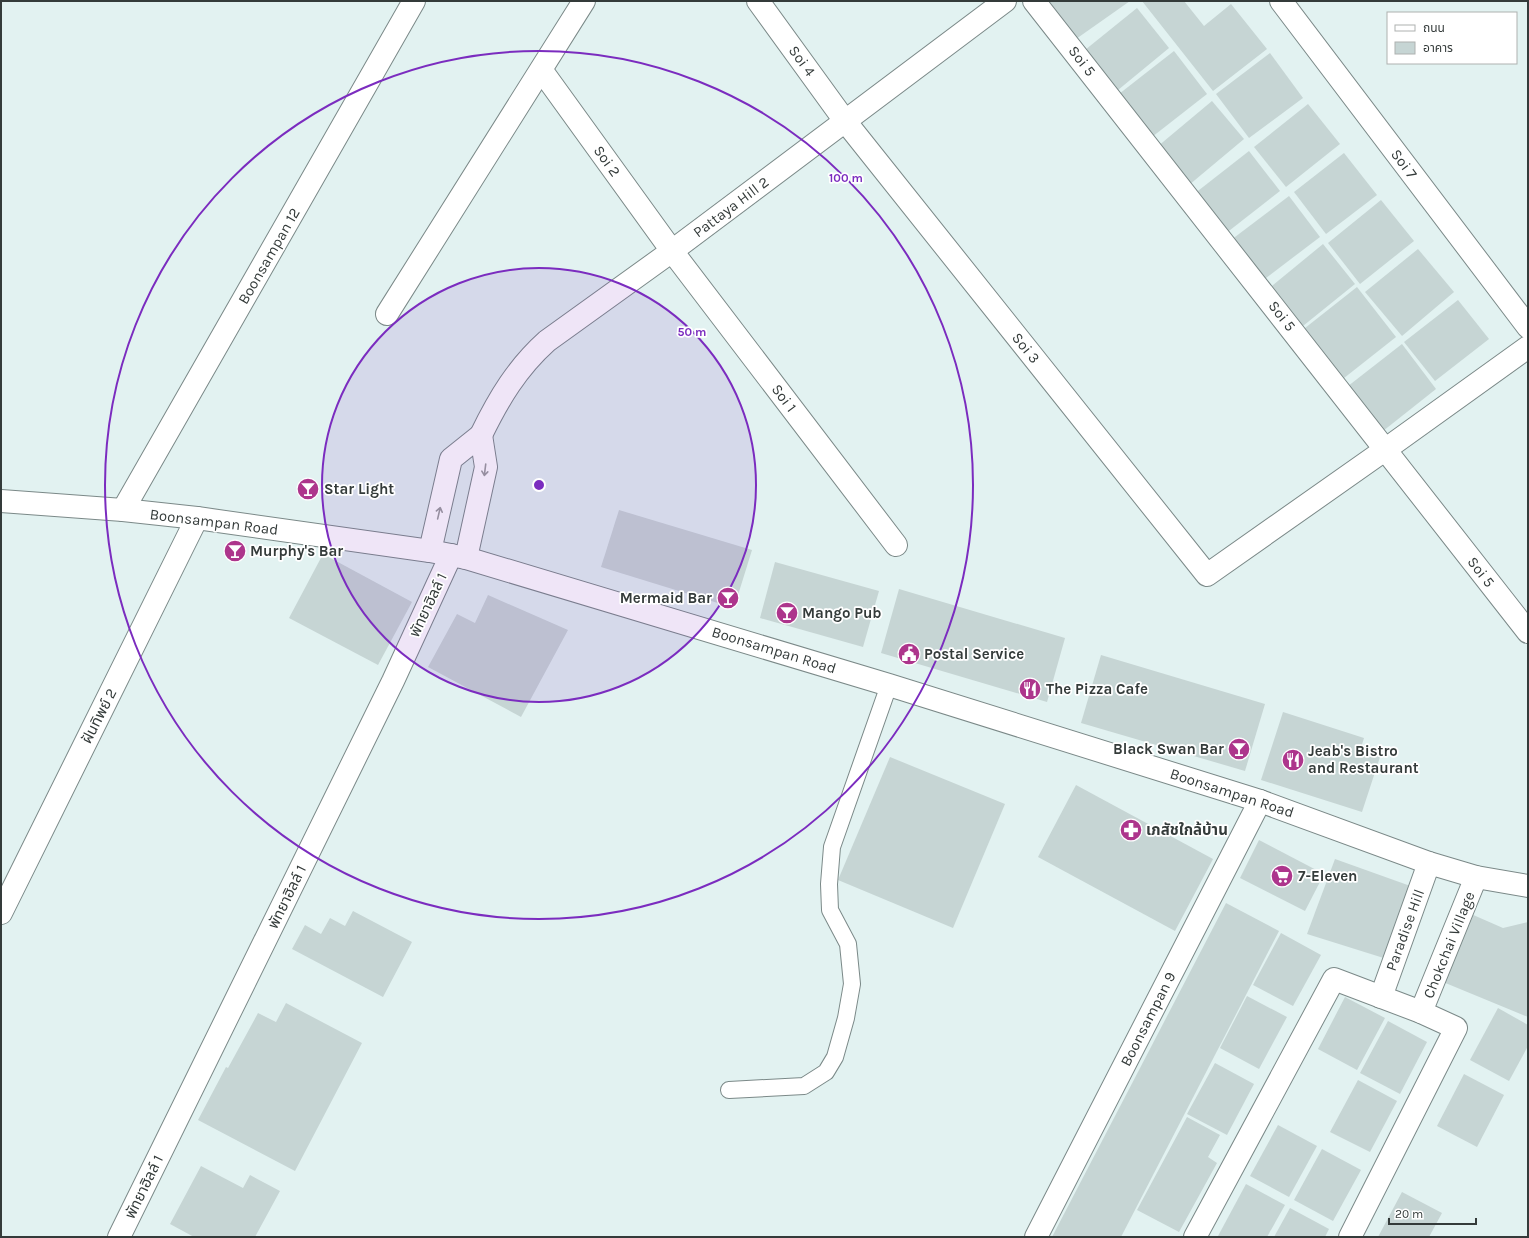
<svg xmlns="http://www.w3.org/2000/svg" width="1529" height="1238" font-family="Karla,'Noto Sans Thai',sans-serif">
<style>
.building{fill:#c6d5d4}
.lines{fill:none;stroke-linecap:round;stroke-linejoin:round}
.lane-casing{stroke:#7b8988;stroke-width:18}
.street-casing{stroke:#7b8988;stroke-width:24}
.secondary-casing{stroke:#7b8988;stroke-width:24}
.lane{stroke:#fff;stroke-width:16}
.street{stroke:#fff;stroke-width:22}
.secondary{stroke:#fff;stroke-width:22}
.oneway{stroke:#9a9d9c}
.ring{fill:none;stroke:#7b2cbf;stroke-width:2}
.labels{text-anchor:middle;stroke-width:3.5;stroke-linejoin:round;paint-order:stroke}
.street-label{font-size:15px;fill:#343b3a;stroke:#fff}
.poi-label{font-size:15px;font-weight:bold;fill:#343b3a;stroke:#fff;text-anchor:start}
.centre{fill:#7b2cbf;stroke:#fff;stroke-width:2}
.ring-label{font-size:12px;text-anchor:middle;font-weight:bold;fill:#7b2cbf;stroke:#fff;stroke-width:3.5;stroke-linejoin:round;paint-order:stroke}
</style>
<rect width="100%" height="100%" fill="#e2f2f1"/>
<g class="building">
<polygon points="1049,1 1130,1 1076,39"/>
<polygon points="1142,1 1184,1 1204,26 1231,4 1267,49 1213,91"/>
<polygon points="1137,8 1169,48 1118,90 1085,50"/>
<polygon points="1174,51 1207,94 1152,137 1119,94"/>
<polygon points="1270,53 1303,98 1249,138 1216,94"/>
<polygon points="1212,101 1244,139 1189,185 1157,147"/>
<polygon points="1308,104 1340,144 1286,187 1254,147"/>
<polygon points="1249,151 1280,191 1225,234 1194,194"/>
<polygon points="1344,153 1377,195 1326,234 1294,192"/>
<polygon points="1289,196 1320,237 1262,281 1231,240"/>
<polygon points="1381,200 1414,241 1360,284 1328,243"/>
<polygon points="1323,244 1355,284 1298,330 1267,290"/>
<polygon points="1418,249 1454,292 1402,336 1365,292"/>
<polygon points="1357,287 1396,337 1339,382 1300,332"/>
<polygon points="1458,300 1489,339 1435,381 1404,342"/>
<polygon points="1402,344 1436,389 1378,435 1343,390"/>
<polygon points="619,510 752,550 734,608 601,567"/>
<polygon points="323,554 412,602 378,665 289,618"/>
<polygon points="775,562 879,591 863,647 760,618"/>
<polygon points="899,589 1065,638 1047,702 881,653"/>
<polygon points="488,595 568,630 521,717 428,667 457,614 475,623"/>
<polygon points="1101,655 1265,704 1245,771 1081,723"/>
<polygon points="1283,712 1364,738 1360,751 1380,757 1362,812 1261,780"/>
<polygon points="890,757 1005,804 953,928 838,880"/>
<polygon points="1076,785 1213,859 1175,931 1038,857"/>
<polygon points="1259,840 1324,874 1305,911 1240,878"/>
<polygon points="1335,859 1416,888 1390,960 1307,934"/>
<polygon points="1226,903 1279,931 1121,1237 1052,1237"/>
<polygon points="353,911 412,942 383,997 292,949 305,925 321,934 330,918 345,926"/>
<polygon points="1471,914 1503,928 1528,922 1528,1017 1443,982"/>
<polygon points="1281,933 1321,955 1293,1006 1253,985"/>
<polygon points="1247,996 1287,1017 1259,1069 1220,1048"/>
<polygon points="1345,997 1385,1018 1357,1070 1318,1049"/>
<polygon points="286,1003 362,1043 295,1171 198,1120 226,1067 228,1068 258,1013 276,1022"/>
<polygon points="1498,1008 1528,1025 1528,1046 1509,1081 1470,1060"/>
<polygon points="1388,1021 1427,1042 1400,1094 1360,1073"/>
<polygon points="1215,1063 1254,1084 1227,1135 1187,1114"/>
<polygon points="1464,1074 1504,1095 1477,1147 1437,1126"/>
<polygon points="1358,1080 1397,1101 1370,1152 1330,1132"/>
<polygon points="1187,1117 1220,1135 1208,1157 1217,1163 1179,1232 1137,1210"/>
<polygon points="1278,1125 1317,1146 1289,1197 1250,1176"/>
<polygon points="1322,1149 1361,1170 1333,1221 1294,1200"/>
<polygon points="201,1166 243,1188 250,1175 280,1191 255,1237 194,1237 170,1224"/>
<polygon points="1246,1184 1285,1205 1267,1237 1221,1237 1218,1236"/>
<polygon points="1402,1192 1442,1213 1429,1237 1378,1237"/>
<polygon points="1290,1208 1329,1229 1325,1237 1274,1237"/>
</g>
<g class="lines">
<g class="lane-casing">
<polyline id="lane" points="729,1090 804,1086 826,1072 835,1057 846,1018 852,984 848,944 830,910 829,884 832,847 889,685"/>
</g>
<g class="street-casing">
<g id="street">
<polyline points="758,1 845,121 1207,575 1386,449 1528,347"/>
<polyline points="1034,1 1528,632"/>
<polyline points="1281,1 1528,327"/>
<polyline points="542,71 672,251 896,545"/>
<polyline points="387,314 584,1"/>
<path d="M481 435C499 398 517 368 547 341L672 251 1005 1"/>
<polyline points="123,510 414,1"/>
<polyline points="430,551 451,459 481,435 486,467 466,558"/>
<polyline points="1,913 197,518"/>
<polyline points="1381,997 1429,863"/>
<polyline points="1421,1012 1476,877"/>
<polyline points="119,1237 393,681 451,555"/>
<polyline points="1195,1237 1334,979 1421,1012 1456,1028 1350,1237"/>
</g>
</g>
<g class="secondary-casing">
<g id="secondary">
<polyline points="1,501 123,510 197,518 430,551 466,558 889,685 1260,801 1429,863 1476,877 1528,886"/>
<polyline points="1036,1237 1260,801"/>
</g>
</g>
<use href="#lane" class="lane"/>
<use href="#street" class="street"/>
<use href="#secondary" class="secondary"/>
</g>
<defs><path id="oneway-shaft" d="M-6 0H5M1.5-3L5.5 0L1.5 3" fill="none" stroke-width="1.6" stroke-linecap="round" stroke-linejoin="round"/></defs>
<g class="oneway">
<use href="#oneway-shaft" transform="translate(485 470) rotate(97)"/>
<use href="#oneway-shaft" transform="translate(439 513) rotate(-77)"/>
</g>
<circle cx="539" cy="485" r="217" fill="#7b2cbf" fill-opacity=".12"/>
<g class="ring">
<circle cx="539" cy="485" r="217"/>
<circle cx="539" cy="485" r="434"/>
</g>
<defs>
<g id="bar-disc" transform="scale(1.15)"><circle r="9.5" fill="#ad358c" stroke="#fff"/><path d="M-6-5H6L.8 .8V4.5H3.5V6h-7V4.5H-.8V.8Z" fill="#fff"/></g>
<g id="civic-disc" transform="scale(1.15)"><circle r="9.5" fill="#ad358c" stroke="#fff"/><path d="M-.6-6.5H3V-4.5H.6V-3L4-1V1h2V6H-6V1h2V-1L-.6-3ZM-1.2 2.5V6h2.4V2.5Z" fill="#fff"/></g>
<g id="restaurant-disc" transform="scale(1.15)"><circle r="9.5" fill="#ad358c" stroke="#fff"/><path d="M-5-6h1v4h1v-4h1v4h1v-4h1v5L-1.5 .5V6h-2V.5L-5-1ZM5-6V6H3V1.5H1.5Q1.5-4 5-6Z" fill="#fff"/></g>
<g id="pharmacy-disc" transform="scale(1.15)"><circle r="9.5" fill="#ad358c" stroke="#fff"/><path d="M-2-6h4v4h4v4h-4v4h-4v-4h-4v-4h4Z" fill="#fff"/></g>
<g id="supermarket-disc" transform="scale(1.15)"><circle r="9.5" fill="#ad358c" stroke="#fff"/><path d="M-6-5.5h2.5l.6 2H6L4.5 2H-2.5L-4.4-4H-6ZM-1.5 3.2a1.3 1.3 0 1 0 .1 0ZM3 3.2a1.3 1.3 0 1 0 .1 0Z" fill="#fff"/></g>
</defs>
<g fill-rule="evenodd">
<use href="#bar-disc" x="308" y="489"/>
<use href="#bar-disc" x="235" y="551"/>
<use href="#bar-disc" x="728" y="598"/>
<use href="#bar-disc" x="787" y="613"/>
<use href="#civic-disc" x="909" y="654"/>
<use href="#restaurant-disc" x="1030" y="689"/>
<use href="#bar-disc" x="1239" y="749"/>
<use href="#restaurant-disc" x="1293" y="760"/>
<use href="#pharmacy-disc" x="1131" y="830"/>
<use href="#supermarket-disc" x="1282" y="876"/>
</g>
<g class="labels">
<g class="street-label">
<text transform="translate(802 61) rotate(54)" y="5">Soi 4</text>
<text transform="translate(1082 61) rotate(52)" y="5">Soi 5</text>
<text transform="translate(607 161) rotate(54)" y="5">Soi 2</text>
<text transform="translate(1404 164) rotate(53)" y="5">Soi 7</text>
<text transform="translate(731 207) rotate(-37)" y="5">Pattaya Hill 2</text>
<text transform="translate(269 256) rotate(-60)" y="5">Boonsampan 12</text>
<text transform="translate(1282 316) rotate(52)" y="5">Soi 5</text>
<text transform="translate(1026 348) rotate(51)" y="5">Soi 3</text>
<text transform="translate(784 398) rotate(53)" y="5">Soi 1</text>
<text transform="translate(214 522) rotate(7)" y="5">Boonsampan Road</text>
<text transform="translate(1481 572) rotate(52)" y="5">Soi 5</text>
<text transform="translate(428 605) rotate(-65)" y="5">พัทยาฮิลล์ 1</text>
<text transform="translate(774 650) rotate(17)" y="5">Boonsampan Road</text>
<text transform="translate(99 716) rotate(-63)" y="5">ฝันทิพย์ 2</text>
<text transform="translate(1232 793) rotate(18)" y="5">Boonsampan Road</text>
<text transform="translate(287 897) rotate(-64)" y="5">พัทยาฮิลล์ 1</text>
<text transform="translate(1405 930) rotate(-70)" y="5">Paradise Hill</text>
<text transform="translate(1449 945) rotate(-68)" y="5">Chokchai Village</text>
<text transform="translate(1148 1019) rotate(-63)" y="5">Boonsampan 9</text>
<text transform="translate(144 1187) rotate(-64)" y="5">พัทยาฮิลล์ 1</text>
</g>
<g class="poi-label">
<text x="324" y="494">Star Light</text>
<text x="250" y="556">Murphy's Bar</text>
<text x="712" y="603" text-anchor="end">Mermaid Bar</text>
<text x="802" y="618">Mango Pub</text>
<text x="924" y="659">Postal Service</text>
<text x="1046" y="694">The Pizza Cafe</text>
<text x="1224" y="754" text-anchor="end">Black Swan Bar</text>
<text x="1308" y="756">Jeab's Bistro<tspan x="1308" dy="17">and Restaurant</tspan></text>
<text x="1146" y="835">เภสัชใกล้บ้าน</text>
<text x="1298" y="881">7-Eleven</text>
</g>
</g>
<circle cx="539" cy="485" r="6" class="centre"/>
<g class="ring-label">
<text x="846" y="182">100 m</text>
<text x="692" y="336">50 m</text>
</g>
<rect width="1529" height="1238" fill="none" stroke="#343b3a" stroke-width="4"/>
<rect x="1387" y="12" width="130" height="52" fill="#ffffff" stroke="#aeb1b0"/>
<rect x="1395" y="25" width="20" height="6" fill="#ffffff" stroke="#aeb1b0"/>
<text x="1423" y="32" font-size="12" fill="#343b3a">ถนน</text>
<rect x="1395" y="42" width="20" height="12" fill="#c6d5d4" stroke="#aeb1b0"/>
<text x="1423" y="52" font-size="12" fill="#343b3a">อาคาร</text>
<path d="M1389 1218v6h87v-6" fill="none" stroke="#343b3a" stroke-width="2"/>
<text x="1395" y="1218" font-size="12" fill="#343b3a" stroke="#ffffff" stroke-width="3" paint-order="stroke">20 m</text>
</svg>
